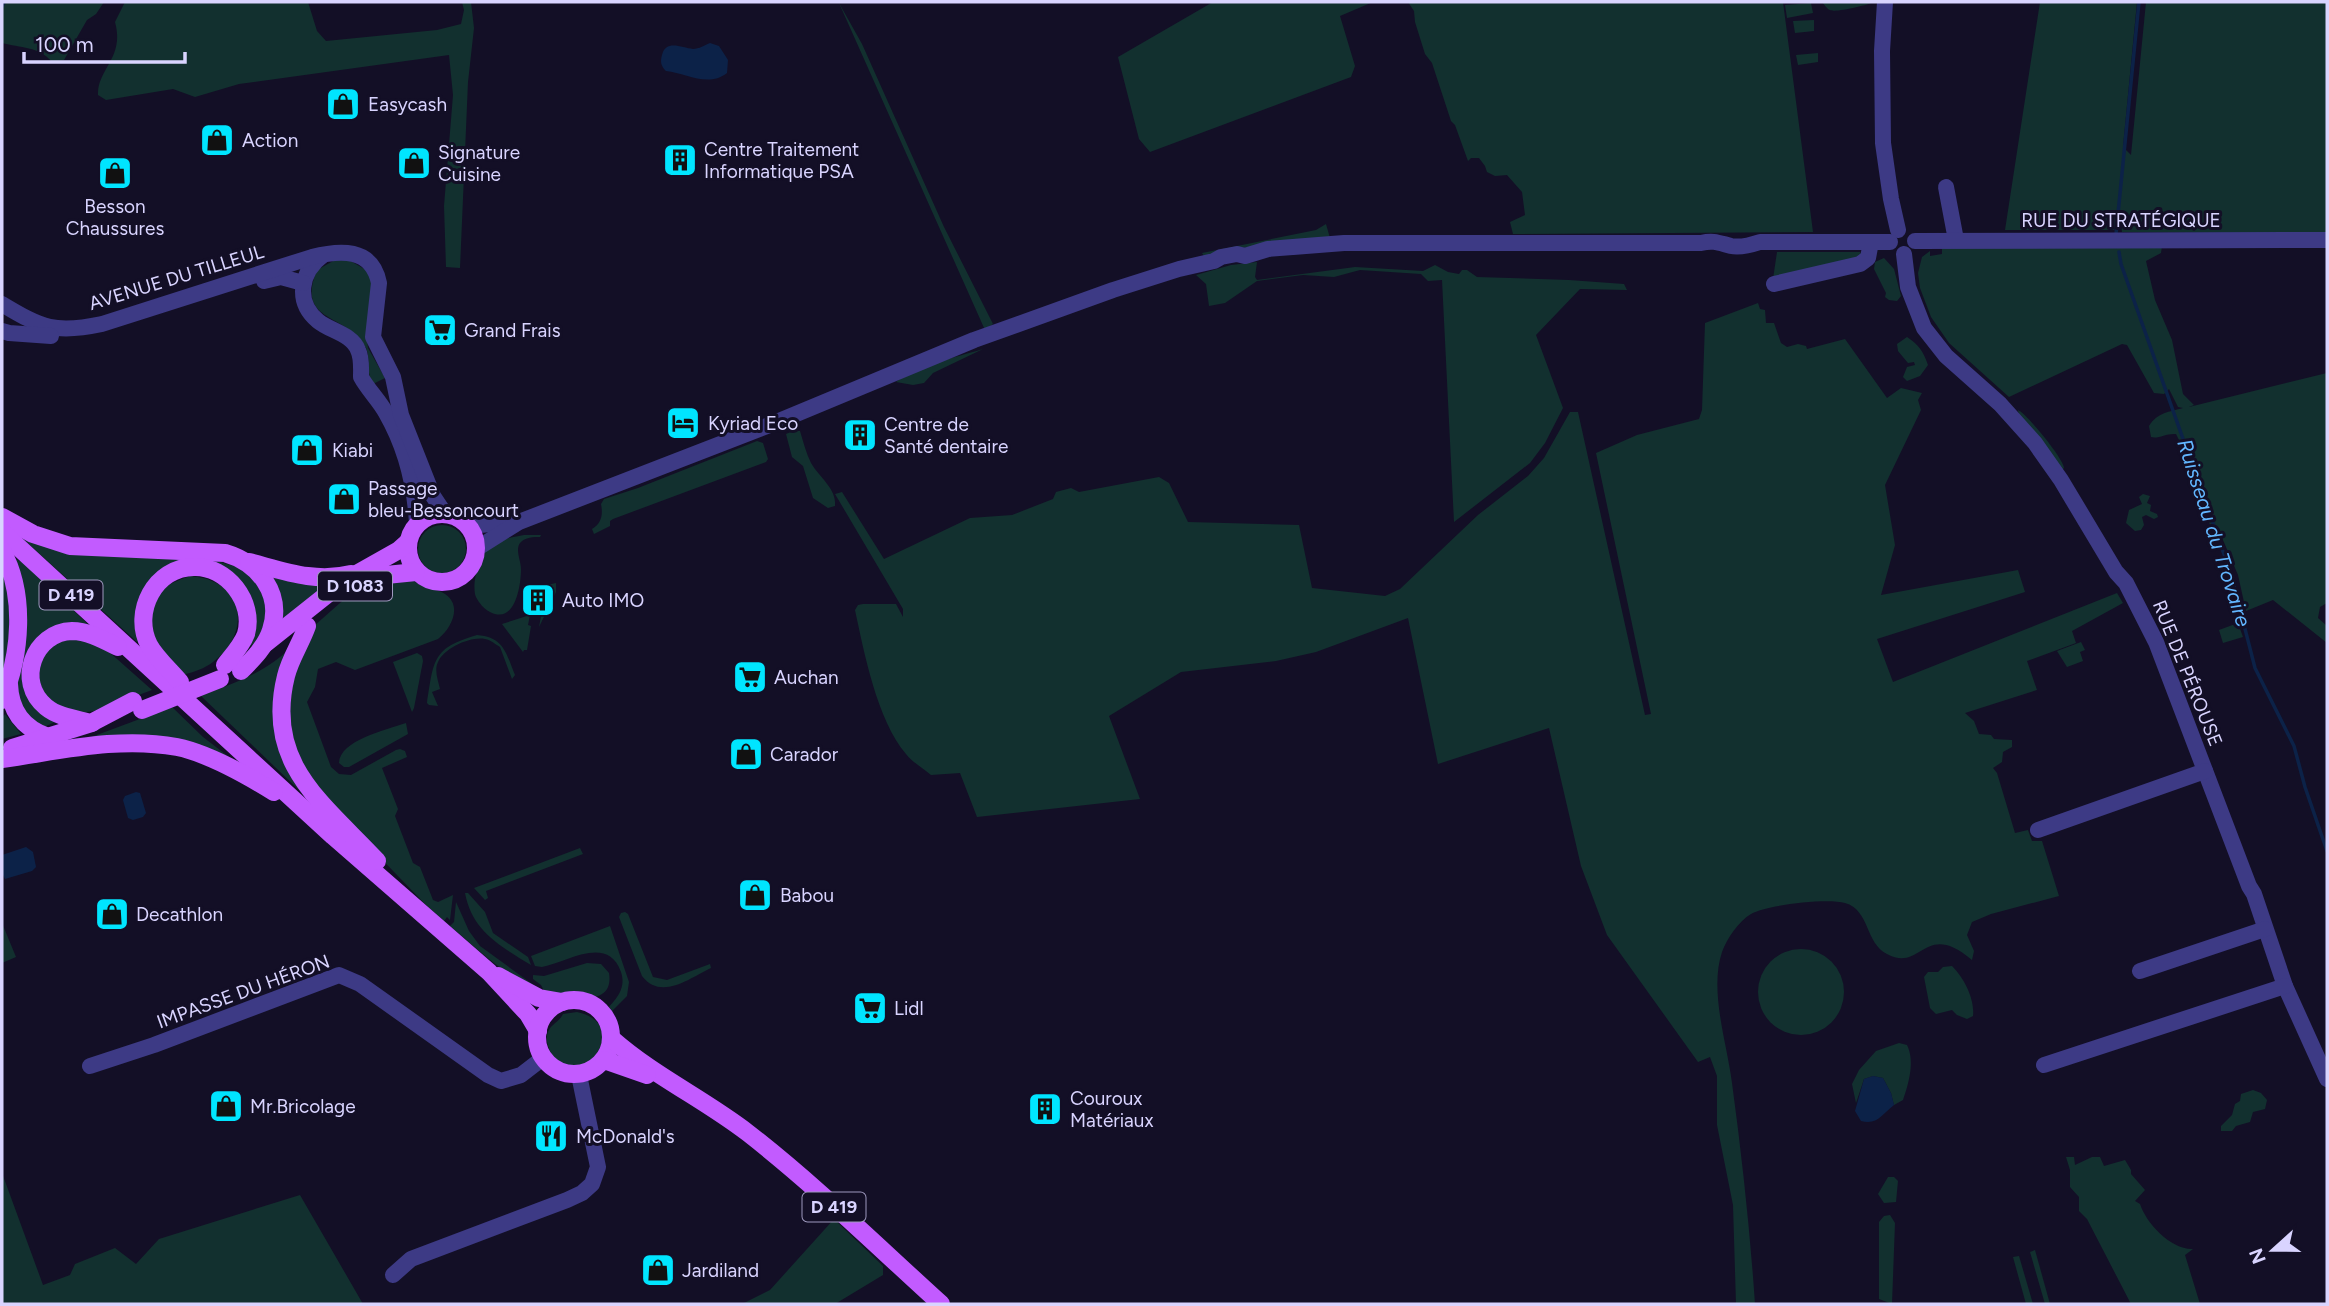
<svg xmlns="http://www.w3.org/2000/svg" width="2329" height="1306" font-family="Figtree,sans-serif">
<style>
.green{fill:#12302f}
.water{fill:#0c2248}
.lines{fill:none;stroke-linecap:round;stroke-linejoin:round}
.stream{stroke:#0c2248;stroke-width:3.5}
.minor{stroke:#3d3a85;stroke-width:16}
.major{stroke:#c25bff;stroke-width:18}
.major-bridge{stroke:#c25bff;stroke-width:18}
.labels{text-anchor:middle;stroke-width:6;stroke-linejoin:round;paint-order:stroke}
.shield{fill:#130f26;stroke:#9e99be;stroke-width:2}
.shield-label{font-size:18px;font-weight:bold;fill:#d9d4ff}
.poi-label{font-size:19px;fill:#d9d4ff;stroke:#130f26;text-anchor:start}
.street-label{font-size:19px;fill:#d9d4ff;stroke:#130f26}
.water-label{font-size:21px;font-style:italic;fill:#62b6ff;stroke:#130f26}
</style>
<rect width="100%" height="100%" fill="#130f26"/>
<g class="green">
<path d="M2 2H104L96 14 87 20 64 60 52 62C39 46 20 48 2 43Z"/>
<path d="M125 2H308L317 31 326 41 437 30 461 24 464 10 462 2H471L474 28 468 82 460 268 446 267 444 206 453 95 449 55 239 84 195 97 173 89 106 100 98 95C97 69 125 58 115 22Z"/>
<polygon points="1213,2 1373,2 1340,16 1355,66 1351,77 1150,152 1139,139 1118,57"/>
<polygon points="1408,2 1783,2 1813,232 1513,234 1510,222 1525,215 1522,192 1507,175 1495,176 1487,172 1485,166 1479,158 1471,158 1468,161 1455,125 1451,121 1432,63 1425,54 1415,22 1414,11"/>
<path d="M1822 2H1874C1868 5 1835 13 1830 10 1828 10 1823 3 1822 2Z"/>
<polygon points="2040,2 2137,2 2123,147 2131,155 2146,2 2327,2 2327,234 2122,232 2121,224 2115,225 2114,230 2005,230"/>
<polygon points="839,3 862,44 944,227 993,324 985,330"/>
<polygon points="1811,3 1813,13 1787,18 1785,5"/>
<polygon points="1814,20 1814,31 1795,33 1793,21"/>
<polygon points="1818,53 1818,62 1798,65 1796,55"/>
<polygon points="1326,224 1330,238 1242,248 1204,256 1202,253 1316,230"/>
<path d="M2162 246 2161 253 2146 261 2155 300 2172 340 2183 394 2194 405 2189 407 2327 373V603L2320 607 2318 618 2327 626V643L2273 600 2246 611 2238 575 2217 526 2210 525 2189 466 2181 453 2184 450 2176 434C2166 433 2159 439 2151 437L2149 426C2158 412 2169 412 2183 408L2178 407 2169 389 2164 394 2154 393 2127 345 2122 344 2009 397 1949 343 1931 317 1920 288 1918 273 1922 257 1930 251V256L1942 254V247Z"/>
<polygon points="1777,252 1860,252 1862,255 1857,259 1773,279"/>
<polygon points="1884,258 1894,269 1901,296 1897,301 1889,300 1885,297 1886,293 1874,269 1875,262"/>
<path d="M347 259 368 271 373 282 367 340 368 348 385 378 373 384C364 368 373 356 363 343 342 313 296 321 317 270L335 260Z"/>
<polygon points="1257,262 1255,277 1257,280 1355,267 1423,271 1435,265 1448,272 1459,274 1462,270 1467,270 1477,277 1569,280 1624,284 1627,290 1580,289 1536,335 1563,408 1545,443 1530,463 1454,522 1442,280 1428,281 1421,274 1360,270 1334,277 1303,275 1257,281 1225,303 1209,306 1206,284 1196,275 1231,265"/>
<path d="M1758 303 1760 309 1765 310 1766 323H1774L1781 343 1787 347 1798 344 1806 346 1807 349 1845 339 1887 398 1901 388 1922 393 1918 400 1921 410 1885 485 1895 545 1881 595 2018 570 2025 592 1877 639 1893 682 2117 593 2123 603 2072 631 2076 643 2027 661 2037 690 1965 713 1974 721 1979 734 1991 735 1994 739 2012 740V747L2003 752 2002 762 1993 768 1997 773 2015 833 2028 830 2032 841H2042L2059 896 1991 914 1972 922 1967 935 1974 951 1972 960C1924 919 1922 973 1887 954 1865 943 1870 910 1845 903 1826 898 1767 905 1751 914 1739 921 1727 938 1722 952 1709 991 1727 1043 1732 1083 1742 1157 1750 1230 1755 1304H1736L1733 1205 1717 1125V1076L1710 1057 1698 1062 1607 935 1581 866 1549 728 1438 764 1408 618 1316 652 1276 661 1181 672 1109 716 1140 799 977 817 960 773 931 775C923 768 912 762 906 754 877 720 864 652 855 610L858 605 863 604H896L903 617V609L835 494 842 492 884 559 970 518 1012 515 1053 499 1056 492 1071 488 1079 492 1159 477 1169 483 1188 522 1299 525 1312 588 1385 596 1400 589 1478 515 1528 476 1544 458 1570 412H1578L1645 715 1651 714 1596 453 1637 435 1699 419 1702 410 1705 323Z"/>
<path d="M1907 337C1919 345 1923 351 1928 365L1920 376 1907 381 1903 377 1907 367 1915 365 1914 362 1908 363 1898 351 1897 344Z"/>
<path d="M983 349 933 373 924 383 913 385 896 382C920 364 954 358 983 349Z"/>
<path d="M2018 410C2027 414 2063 458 2064 468L2062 470 2019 415Z"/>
<path d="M793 431H800C803 441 806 453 811 463 819 477 837 489 835 506L828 508 813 498 803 466 792 457 786 434Z"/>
<path d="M757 441 763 443 768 459 766 462 613 519 610 521V526L594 534 592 529C602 523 603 514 601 504L604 499 638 488Z"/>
<polygon points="2143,494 2150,496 2147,503 2151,505 2150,511 2157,514 2158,517 2154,519 2146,515 2142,517 2144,525 2141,530 2135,531 2126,523 2129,510 2142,504 2139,497"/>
<circle cx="442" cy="549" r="24"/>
<path d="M524 535H541L540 537C534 537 525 537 520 543 515 550 521 561 521 569 521 586 515 625 490 612 484 609 479 603 476 597 471 586 479 554 489 547 498 539 513 537 524 535Z"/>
<polygon points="21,537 198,556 249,570 269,608 262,638 246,649 231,577 165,571 140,639 137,642"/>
<polygon points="14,558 24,563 95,631 74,625 27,656 55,722 44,727 31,724 15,695"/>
<polygon points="2,564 12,592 9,646 2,679"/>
<polygon points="273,575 330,585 282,626 279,597"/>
<path d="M190 576C198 577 206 578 212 581 250 597 243 641 213 662 204 669 193 672 183 675 175 667 165 660 159 651 146 633 149 603 165 588 172 582 182 579 190 576Z"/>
<path d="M413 580C423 589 435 587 445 594 463 606 451 629 438 639L355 670 336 662 318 669 315 687 307 702 331 767 339 774 351 775 396 750 400 749 405 751 407 757 382 768 398 809 395 816 413 863 420 867 433 900 438 902 453 895 450 920 447 917 444 921 425 904 312 787 287 736 289 680 314 626 349 595 364 586Z"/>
<polygon points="556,583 556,592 539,627 547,585"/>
<polygon points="530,615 528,625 531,626 527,650 524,650 523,652 502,624"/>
<polygon points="2238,623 2243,637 2223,643 2219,630"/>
<path d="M477 635C504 637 506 653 515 675L512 679 500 647C495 644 491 640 485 639 471 636 444 648 438 662 434 670 438 680 440 689L432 692 438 706 429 705 427 703C434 660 432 648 477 635Z"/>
<path d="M62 639 90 640 108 651 152 690C129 698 100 715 74 712 50 709 31 686 39 661 42 651 54 645 62 639Z"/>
<polygon points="2081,642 2085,650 2080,652 2083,661 2067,667 2057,651"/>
<path d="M296 643 275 715 325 815 201 696C241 680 264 674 296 643Z"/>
<polygon points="417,653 422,656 423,661 414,708 412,712 393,662"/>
<polygon points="172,707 203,737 242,767 219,758 78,742"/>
<polygon points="5,714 21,734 2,739 2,718"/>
<path d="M406 723 408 734 349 767H344L339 763C340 740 386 730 406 723Z"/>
<polygon points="580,848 583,854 486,891 488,898 485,900 474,888"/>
<path d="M465 893H468L485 912 493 933 528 957 531 965C500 946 472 931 465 893Z"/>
<path d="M456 902 469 931 480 946 539 989C506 978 477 948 450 926L454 922Z"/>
<path d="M625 912 628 914 653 977 667 980 710 964 711 968C690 978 661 1001 642 976L619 917 621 913Z"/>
<polygon points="2,923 16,957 2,963"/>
<path d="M610 926 629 982 627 996 612 1011 609 1007C618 997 626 987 621 972 608 934 567 962 542 967L535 966 531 956Z"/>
<circle cx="1801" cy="992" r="43"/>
<path d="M587 963 601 964 609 973C615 1010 566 996 545 993L541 985 533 979V975L544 976Z"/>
<path d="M1952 966C1964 978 1975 999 1973 1016L1967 1019 1957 1015 1952 1010 1936 1014 1930 1008 1924 977 1928 972H1938L1943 967Z"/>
<path d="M577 1012C638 1025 574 1101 550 1051 547 1045 545 1036 549 1030 552 1024 560 1021 563 1014Z"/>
<path d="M1899 1043 1907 1045C1915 1061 1909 1083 1903 1100L1894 1105 1891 1093 1883 1078 1873 1076 1864 1079 1856 1103 1852 1084 1859 1070 1876 1051Z"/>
<polygon points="2253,1090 2261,1093 2267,1100 2265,1109 2253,1112 2250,1122 2236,1126 2232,1131 2221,1131 2221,1126 2232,1115 2235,1104 2240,1101 2241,1094"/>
<path d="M2066 1157H2074L2075 1165 2092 1157H2100L2104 1166 2125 1160 2131 1170V1174L2145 1190 2135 1201 2140 1204C2146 1223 2171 1250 2193 1249L2185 1255 2200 1304H2131L2087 1219 2079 1211V1197L2070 1187V1170Z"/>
<polygon points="2,1173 43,1285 70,1275 75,1264 115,1248 136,1264 159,1239 300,1195 363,1304 2,1304"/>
<polygon points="1888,1177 1894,1177 1898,1181 1896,1202 1884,1203 1878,1194"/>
<polygon points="1890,1215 1895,1223 1892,1304 1879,1299 1879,1222 1884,1216"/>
<polygon points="834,1219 883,1266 883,1275 835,1304 742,1304 770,1290"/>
<polygon points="2035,1250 2050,1304 2045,1304 2030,1252"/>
<polygon points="2019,1256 2033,1304 2026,1304 2013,1257"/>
</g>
<g class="water">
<path d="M710 43 719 46 728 60 727 73C708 88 686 73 666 71 661 66 660 62 662 55 666 39 682 48 693 49 699 49 705 45 710 43Z"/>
<polygon points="136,792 140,793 146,813 143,817 133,820 128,818 123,800 125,796"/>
<polygon points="26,847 33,852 36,867 32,871 5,879 2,873 2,855"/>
<path d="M1873 1076 1883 1078 1891 1093 1894 1105C1881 1115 1878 1125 1861 1121L1855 1111 1864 1079Z"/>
</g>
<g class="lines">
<g class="stream">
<polyline points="2,7 4,2"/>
<polyline points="2116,234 2139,2"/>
<polyline points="2119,252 2121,264 2231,574 2255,668 2294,746 2305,787 2327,851"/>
</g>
<g class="minor">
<polyline points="1885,2 1882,51 1883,143 1891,199 1898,230"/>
<polyline points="1946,187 1956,240"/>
<polyline points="1915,241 2327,240"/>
<polyline points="1904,254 1908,287 1924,328 1946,356 2000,404 2035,443 2061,480 2116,572 2126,583 2156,642 2249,886 2254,894 2285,986 2327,1079"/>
<path d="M323 255C300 272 295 302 318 321 330 331 352 334 358 350 362 358 361 368 361 377 368 390 379 400 386 413 405 446 415 486 417 524"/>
<polyline points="264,281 281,277 303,283"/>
<polyline points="1774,284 1860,264 1868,258 1871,242"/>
<path d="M2 304C42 328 55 334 102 324L312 257C339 250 372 247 379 283L373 337 393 377 401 415 433 496 445 514"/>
<polyline points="2,331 9,333 51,336"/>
<polyline points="468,526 516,522"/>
<path d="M476 549 519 522 772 424 974 340 1113 290 1179 269 1214 261 1221 257 1237 254 1245 256 1268 249 1344 243H1701C1714 240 1719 243 1731 246 1740 248 1751 245 1760 242H1890"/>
<polyline points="2038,830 2205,771"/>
<polyline points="2140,971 2265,929"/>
<polyline points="2044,1065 2285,986"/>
<polyline points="90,1066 154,1045 339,975 360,984 488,1075 501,1081 521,1075 543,1058"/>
<polyline points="393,1275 411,1259 567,1200 582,1193 592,1184 598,1167 579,1075"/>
</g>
<g class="major">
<circle cx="442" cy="548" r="34"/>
<path d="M2 517 33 534 70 546 225 553C259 563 283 594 271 630 266 646 253 659 241 671"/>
<polyline points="2,532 333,836 489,972 528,1014 538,1031"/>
<path d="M2 551C26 594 21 655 2 700"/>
<path d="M249 562C284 571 315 583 351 574"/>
<polyline points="358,585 376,576 416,572"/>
<path d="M307 626C301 643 290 659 286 676 264 764 323 803 377 861"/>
<polyline points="266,643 344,581 399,550 408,542"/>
<path d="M118 647C104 640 88 631 72 631 34 632 15 682 46 707 58 717 76 719 91 723L133 701"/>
<path d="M180 682C170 670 156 658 149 645 132 612 155 567 194 567 227 566 255 602 246 634 242 645 232 656 225 665"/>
<path d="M9 684C10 711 23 728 48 737"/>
<polyline points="12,748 92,723"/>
<path d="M2 759C60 751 118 736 177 747 207 753 248 776 274 792"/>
<polyline points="498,976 539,998 562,1002"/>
<circle cx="574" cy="1037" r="37"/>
<path d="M612 1039C654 1076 704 1099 748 1133 816 1186 878 1247 941 1304"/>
<polyline points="604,1060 647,1075"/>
</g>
<polyline class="major-bridge" points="142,710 220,679"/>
</g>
<defs>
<g id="shop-square" transform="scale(1.75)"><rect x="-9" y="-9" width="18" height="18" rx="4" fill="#00e5ff" stroke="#130f26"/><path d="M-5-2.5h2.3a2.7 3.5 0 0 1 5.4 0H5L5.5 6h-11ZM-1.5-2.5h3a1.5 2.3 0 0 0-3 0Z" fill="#111"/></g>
<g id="building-square" transform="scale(1.75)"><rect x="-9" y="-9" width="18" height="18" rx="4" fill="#00e5ff" stroke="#130f26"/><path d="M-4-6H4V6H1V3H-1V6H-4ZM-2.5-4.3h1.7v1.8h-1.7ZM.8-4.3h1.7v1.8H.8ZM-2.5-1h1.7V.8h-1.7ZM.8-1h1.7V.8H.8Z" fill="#111"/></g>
<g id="supermarket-square" transform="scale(1.75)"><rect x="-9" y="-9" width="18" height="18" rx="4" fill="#00e5ff" stroke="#130f26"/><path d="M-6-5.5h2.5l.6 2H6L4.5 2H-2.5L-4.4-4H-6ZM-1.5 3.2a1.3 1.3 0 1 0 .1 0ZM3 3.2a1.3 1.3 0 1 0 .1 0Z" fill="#111"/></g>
<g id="hotel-square" transform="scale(1.75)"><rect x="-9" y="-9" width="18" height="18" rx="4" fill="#00e5ff" stroke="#130f26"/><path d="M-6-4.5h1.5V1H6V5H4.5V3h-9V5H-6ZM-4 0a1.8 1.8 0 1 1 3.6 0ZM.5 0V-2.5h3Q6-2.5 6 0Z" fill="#111"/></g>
<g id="restaurant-square" transform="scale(1.75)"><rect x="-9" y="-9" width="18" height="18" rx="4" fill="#00e5ff" stroke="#130f26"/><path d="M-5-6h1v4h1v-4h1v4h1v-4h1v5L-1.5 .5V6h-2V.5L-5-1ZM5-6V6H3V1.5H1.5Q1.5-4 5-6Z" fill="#111"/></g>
</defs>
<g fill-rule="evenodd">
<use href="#shop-square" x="343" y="104"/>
<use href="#shop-square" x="217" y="140"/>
<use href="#building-square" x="680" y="160"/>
<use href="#shop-square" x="414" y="163"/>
<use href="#shop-square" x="115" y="173"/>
<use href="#supermarket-square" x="440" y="330"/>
<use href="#hotel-square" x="683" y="423"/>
<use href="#building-square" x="860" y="435"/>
<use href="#shop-square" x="307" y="450"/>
<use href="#shop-square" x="344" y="499"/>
<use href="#building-square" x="538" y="600"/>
<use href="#supermarket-square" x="750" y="677"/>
<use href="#shop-square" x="746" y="754"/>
<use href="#shop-square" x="755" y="895"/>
<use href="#shop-square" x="112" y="914"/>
<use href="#supermarket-square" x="870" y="1008"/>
<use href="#shop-square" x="226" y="1106"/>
<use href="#building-square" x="1045" y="1109"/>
<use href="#restaurant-square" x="551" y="1136"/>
<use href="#shop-square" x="658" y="1270"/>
</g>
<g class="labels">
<g class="shield">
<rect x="318" y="571.5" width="74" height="29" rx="5"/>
<rect x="39.5" y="580.5" width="63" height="29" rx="5"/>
<rect x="802.5" y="1192.5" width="63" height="29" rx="5"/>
</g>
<g class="shield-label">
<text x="355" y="592">D 1083</text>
<text x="71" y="601">D 419</text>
<text x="834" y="1213">D 419</text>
</g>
<g class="poi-label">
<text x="368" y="111">Easycash</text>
<text x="242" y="147">Action</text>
<text x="704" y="156">Centre Traitement<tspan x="704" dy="22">Informatique PSA</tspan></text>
<text x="438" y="159">Signature<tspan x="438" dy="22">Cuisine</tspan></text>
<text x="115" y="213" text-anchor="middle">Besson<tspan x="115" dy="22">Chaussures</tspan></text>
<text x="464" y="337">Grand Frais</text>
<text x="708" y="430">Kyriad Eco</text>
<text x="884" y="431">Centre de<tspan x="884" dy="22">Santé dentaire</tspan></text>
<text x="332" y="457">Kiabi</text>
<text x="368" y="495">Passage<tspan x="368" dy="22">bleu-Bessoncourt</tspan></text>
<text x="562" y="607">Auto IMO</text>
<text x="774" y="684">Auchan</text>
<text x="770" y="761">Carador</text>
<text x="780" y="902">Babou</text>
<text x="136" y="921">Decathlon</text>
<text x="894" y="1015">Lidl</text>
<text x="1070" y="1105">Couroux<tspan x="1070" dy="22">Matériaux</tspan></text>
<text x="250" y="1113">Mr.Bricolage</text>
<text x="576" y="1143">McDonald's</text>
<text x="682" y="1277">Jardiland</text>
</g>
<g class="street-label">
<text x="2121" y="227">RUE DU STRATÉGIQUE</text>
<text transform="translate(176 277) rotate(-17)" y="7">AVENUE DU TILLEUL</text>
<text transform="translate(2188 673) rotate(68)" y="7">RUE DE PÉROUSE</text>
<text transform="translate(243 991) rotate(-20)" y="7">IMPASSE DU HÉRON</text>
</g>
<g class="water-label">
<text transform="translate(2214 533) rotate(72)" y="7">Ruisseau du Trovaire</text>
</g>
</g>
<rect width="2329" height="1306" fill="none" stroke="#d9d4ff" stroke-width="7"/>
<g transform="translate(2273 1250) rotate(249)" stroke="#130f26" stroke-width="5" paint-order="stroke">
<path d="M0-5L12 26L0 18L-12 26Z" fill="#d9d4ff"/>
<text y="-10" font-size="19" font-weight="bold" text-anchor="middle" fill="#d9d4ff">N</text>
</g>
<path d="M24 52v10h161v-10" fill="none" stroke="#d9d4ff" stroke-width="3.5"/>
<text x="35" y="52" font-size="21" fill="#d9d4ff" stroke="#130f26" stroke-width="5" paint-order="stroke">100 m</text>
</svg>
